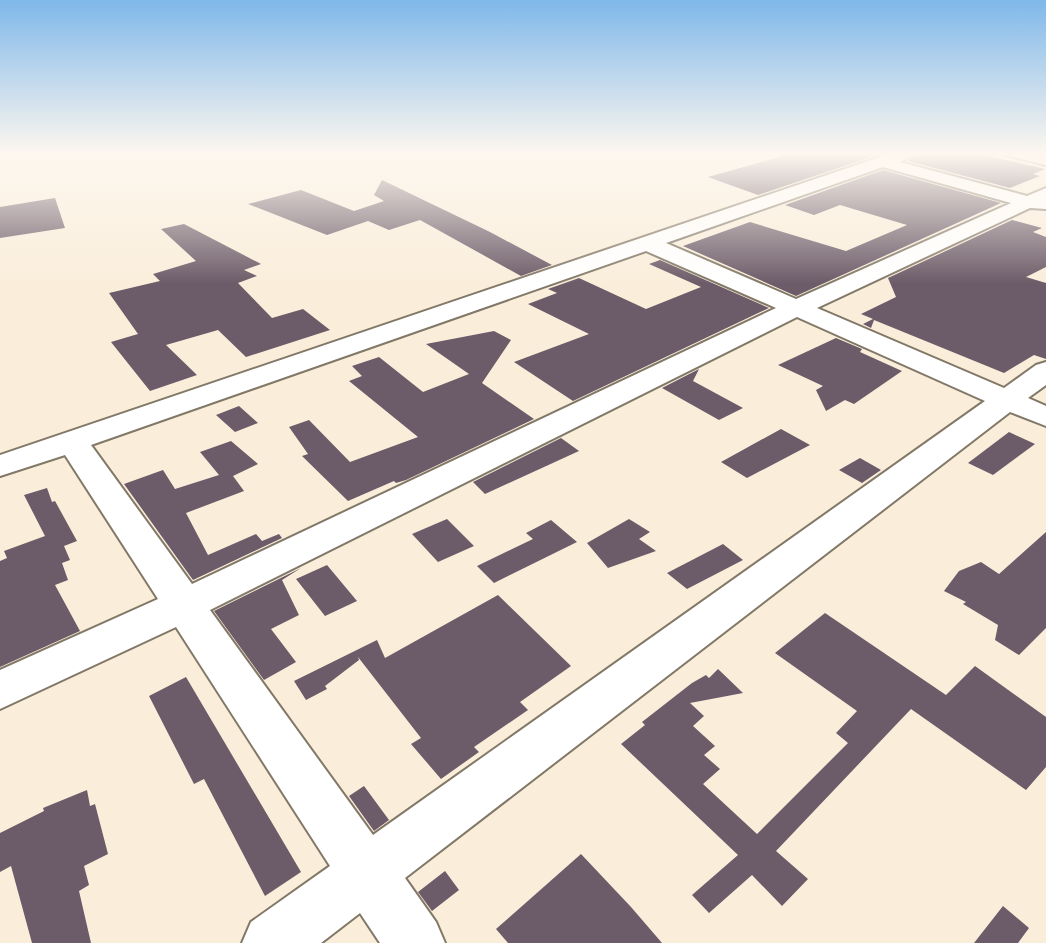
<svg xmlns="http://www.w3.org/2000/svg" width="1046" height="943" font-family="'Nunito Sans',sans-serif">
<style>
.building{fill:#6c5b68}
.lines{fill:none;stroke-linecap:round;stroke-linejoin:round}
.minor-casing{stroke:#827867;stroke-width:4}
.minor{fill:#fff;fill-rule:evenodd}
</style>
<rect width="100%" height="100%" fill="#faeedb"/>
<g class="building">
<polygon points="797,152 886,152 758,195 708,177"/>
<polygon points="922,152 971,152 1045,169 1033,174 1040,176 1010,188 908,161"/>
<polygon points="883,170 1001,203 796,296 683,246 750,222 846,251 907,225 840,205 814,215 785,205"/>
<polygon points="382,180 490,232 552,265 521,276 420,220 389,230 368,221 327,235 248,204 301,190 354,211 384,201 374,195"/>
<polygon points="55,198 65,228 0,238 0,207"/>
<polygon points="1012,220 1042,228 1033,232 1046,237 1046,267 1026,277 1046,283 1046,359 1034,355 1004,373 874,320 871,328 863,324 873,319 861,314 896,297 888,278"/>
<polygon points="184,224 261,264 244,270 257,276 238,283 272,318 303,309 330,330 246,357 218,330 166,345 197,375 150,391 111,342 138,334 109,293 160,281 153,274 196,261 161,229"/>
<polygon points="660,260 769,308 573,401 514,362 589,334 528,304 557,293 548,289 579,278 646,309 701,287 649,264"/>
<polygon points="494,331 511,340 482,383 534,419 406,480 396,483 394,481 348,501 302,456 308,454 289,427 309,420 350,462 418,437 349,381 362,376 352,366 379,357 423,392 469,374 426,344"/>
<polygon points="836,338 862,349 860,352 902,371 854,404 845,400 826,411 816,390 823,386 778,365"/>
<polygon points="699,369 693,381 743,408 719,420 662,388"/>
<polygon points="239,406 258,423 235,432 216,415"/>
<polygon points="781,429 810,445 747,478 721,462"/>
<polygon points="1009,432 1035,444 993,475 968,463"/>
<polygon points="561,438 579,451 485,494 473,482"/>
<polygon points="231,441 258,464 233,476 244,491 186,513 208,555 256,534 262,541 279,534 282,538 193,580 124,484 163,470 175,489 219,475 200,452"/>
<polygon points="860,458 881,470 862,483 839,470"/>
<polygon points="47,488 52,502 55,501 77,541 64,546 70,560 62,563 68,580 55,585 80,631 0,667 0,561 7,558 4,551 45,536 24,495"/>
<polygon points="447,519 474,546 438,562 412,534"/>
<polygon points="629,519 650,532 639,539 656,551 608,568 587,543"/>
<polygon points="551,520 577,542 494,583 477,566 533,539 526,533"/>
<polygon points="1046,532 1046,628 1019,655 995,640 998,625 963,604 966,602 944,591 959,571 981,562 999,574"/>
<polygon points="723,544 743,560 687,589 667,573"/>
<polygon points="327,565 357,601 325,616 296,579"/>
<polygon points="301,568 282,580 299,615 271,629 296,662 264,680 214,611"/>
<polygon points="498,595 571,666 520,702 528,710 474,747 479,752 441,779 411,744 421,738 358,657 359,660 325,686 327,689 306,700 294,681 377,640 385,658"/>
<polygon points="825,613 946,695 975,666 1046,717 1046,767 1026,790 911,709 776,851 808,879 782,906 752,875 709,913 692,895 738,855 621,744 645,725 642,722 692,683 706,675 709,678 718,669 743,693 690,703 704,716 693,726 715,746 704,755 720,769 703,784 757,834 848,743 836,733 857,711 775,653"/>
<polygon points="186,677 301,872 265,896 204,779 194,784 149,696"/>
<polygon points="364,786 389,820 374,831 349,796"/>
<polygon points="87,790 90,806 95,804 108,854 84,866 89,885 79,891 91,943 32,943 11,866 0,872 0,833 44,811 43,808"/>
<polygon points="581,854 631,907 662,943 508,943 496,929"/>
<polygon points="445,871 459,890 432,911 418,892"/>
<polygon points="1003,906 1029,928 1018,943 974,943"/>
</g>
<g class="lines">
<g class="minor-casing">
<g id="minor">
<path d="M895 152H919L900 162 1027 196 1046 188V209L1030 208 817 308 1004 388 1036 365 1046 362V385L1028 398 1046 406V426L1010 412 405 878 436 922 445 943H380L360 913 321 943H242L251 922 330 866 176 627 0 709V670L158 599 65 455 0 476V455ZM883 167 1011 203 796 299 666 243ZM646 251 776 308 192 584 91 445ZM797 317 985 401 373 835 210 610Z"/>
<polygon points="1004,152 1046,155 1046,165 1006,155"/>
</g>
</g>
<use href="#minor" class="minor"/>
</g>
<linearGradient id="sky" x2="0" y2="1"><stop stop-color="#7fb8ea"/><stop offset="0.54" stop-color="#fdf7ef"/><stop offset="1" stop-color="#fdf7ef" stop-opacity="0"/></linearGradient>
<rect width="1046" height="284" fill="url(#sky)"/>
</svg>
